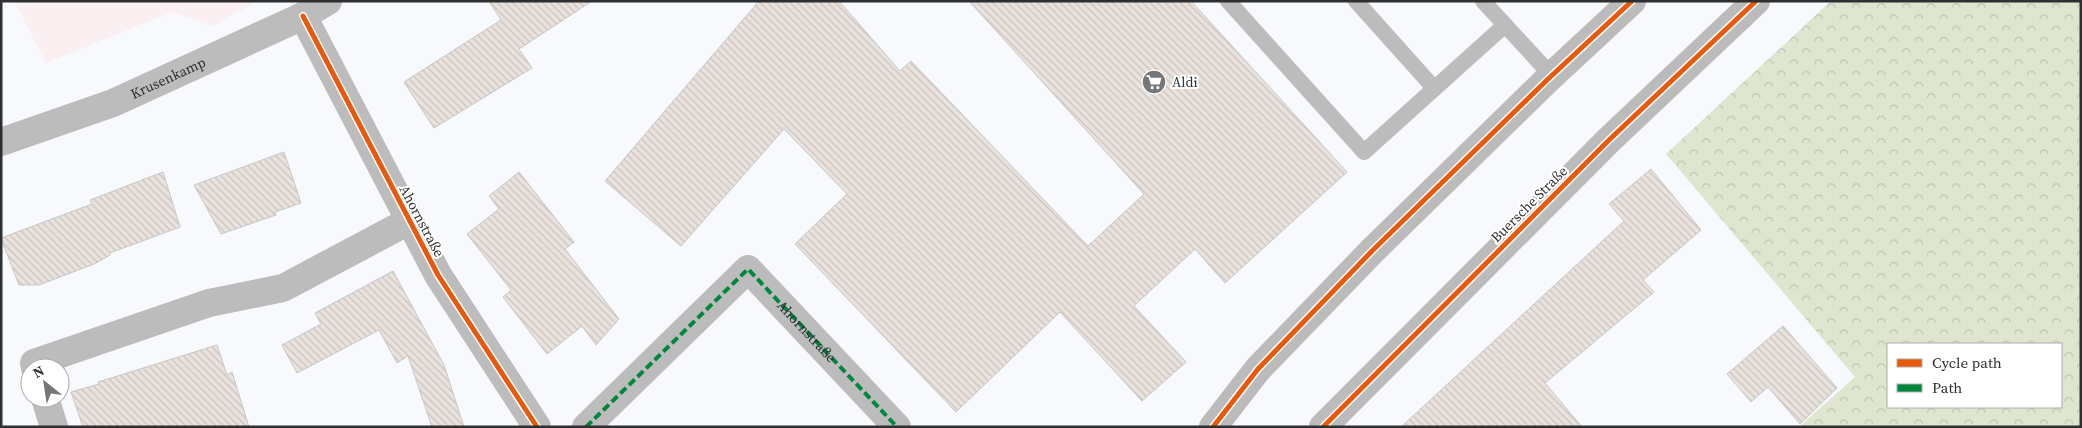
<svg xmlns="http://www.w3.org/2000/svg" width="2082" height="428" font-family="'Source Serif 4',serif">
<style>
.education{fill:#fbf0f1}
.forest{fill:url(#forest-crowns);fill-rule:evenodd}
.building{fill:url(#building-back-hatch);stroke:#c7c7c8}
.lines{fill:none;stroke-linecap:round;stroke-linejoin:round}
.lane{stroke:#bbbcbb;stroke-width:16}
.street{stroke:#bbbcbb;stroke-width:28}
.secondary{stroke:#bbb;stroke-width:28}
.quiet{stroke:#00873e;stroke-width:4;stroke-dasharray:8 4;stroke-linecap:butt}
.cycleway-casing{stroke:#fff;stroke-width:8}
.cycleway{stroke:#e8590c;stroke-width:5}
.labels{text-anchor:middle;stroke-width:4;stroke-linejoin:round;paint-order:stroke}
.street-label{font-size:14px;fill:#2e2f31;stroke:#fff}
.poi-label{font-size:14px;fill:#2e2f31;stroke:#fff;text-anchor:start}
</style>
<defs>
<pattern id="forest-crowns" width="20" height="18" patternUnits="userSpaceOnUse" patternTransform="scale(1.25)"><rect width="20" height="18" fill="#dfe5ce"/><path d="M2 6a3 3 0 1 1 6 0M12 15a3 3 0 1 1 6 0" fill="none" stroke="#c0c5b1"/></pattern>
<pattern id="building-back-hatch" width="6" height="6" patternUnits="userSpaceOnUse" patternTransform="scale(1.25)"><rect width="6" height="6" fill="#eae2dc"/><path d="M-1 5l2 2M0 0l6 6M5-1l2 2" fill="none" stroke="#c9c2bd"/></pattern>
</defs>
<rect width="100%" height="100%" fill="#f7f9fc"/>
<polygon class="education" points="14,1 258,1 212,26 172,12 46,63"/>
<path class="forest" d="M1831 1H2081V427H1799L1855 377 1666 154ZM1888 344H2061V407H1888Z"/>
<g class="building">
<polygon points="489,1 592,1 519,49 532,68 434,128 404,82 501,20"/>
<polygon points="759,1 839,1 900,71 911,61 1088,246 1144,194 969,1 1191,1 1347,172 1225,283 1195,249 1134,306 1186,362 1142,401 1060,312 956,412 795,244 847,194 784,129 681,246 605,181"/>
<polygon points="284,152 301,203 275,212 276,215 221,234 194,185"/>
<polygon points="1651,169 1701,230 1643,280 1654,292 1545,383 1582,427 1401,427 1624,221 1609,204"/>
<polygon points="163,172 180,227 110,253 110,255 94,264 39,285 19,285 1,238 92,204 90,200"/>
<polygon points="519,172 574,242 565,249 619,319 596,345 582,326 547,354 503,297 511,290 467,234 499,209 489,196"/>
<polygon points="393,271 444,365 464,427 432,427 408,356 397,363 379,330 297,373 282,345 321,324 315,313"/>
<polygon points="1783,326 1837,388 1800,424 1768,387 1751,402 1727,374"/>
<polygon points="217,345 227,375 232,372 249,427 83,427 71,392 99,384 98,382"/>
</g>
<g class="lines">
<g class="lane">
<polyline points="1228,1 1364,152 1505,25"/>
<polyline points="1356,1 1434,88"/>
<polyline points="1483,1 1552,76"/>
</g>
<g class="street">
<polyline points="303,16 438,275 537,427"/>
<path id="s1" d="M1 142 113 103 303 16 328 1"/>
<polyline points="35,368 34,363 209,303 283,288 409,221"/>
<polyline points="45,398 54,427"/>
<path id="s2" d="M586 427 748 269 897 427"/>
</g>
<g class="secondary">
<polyline points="1213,427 1258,369 1372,251 1547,80 1632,1"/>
<polyline points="1323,427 1609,140 1756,1"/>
</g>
<polyline class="quiet" points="586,427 748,269 897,427"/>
<g class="cycleway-casing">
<g id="cycleway">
<polyline points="303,16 438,275 537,427"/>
<polyline points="1213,427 1258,369 1372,251 1547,80 1632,1"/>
<polyline points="1323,427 1609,140 1756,1"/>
</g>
</g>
<use href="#cycleway" class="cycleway"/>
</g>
<defs>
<g id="supermarket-disc" transform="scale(1.25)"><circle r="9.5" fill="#747678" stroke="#fff"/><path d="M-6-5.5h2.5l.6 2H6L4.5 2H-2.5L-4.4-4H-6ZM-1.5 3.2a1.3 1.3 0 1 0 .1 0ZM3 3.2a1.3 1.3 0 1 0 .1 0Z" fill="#fff"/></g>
</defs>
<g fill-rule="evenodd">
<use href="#supermarket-disc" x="1154" y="82"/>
</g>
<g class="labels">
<g class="street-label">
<text dy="5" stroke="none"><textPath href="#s1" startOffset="179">Krusenkamp</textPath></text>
<text transform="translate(1529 204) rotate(-45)" y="5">Buersche Straße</text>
<text transform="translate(422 221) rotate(62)" y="5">Ahornstraße</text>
<text dy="5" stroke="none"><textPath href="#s2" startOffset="312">Ahornstraße</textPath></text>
</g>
<g class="poi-label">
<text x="1172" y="87">Aldi</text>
</g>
</g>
<rect width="2082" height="428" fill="none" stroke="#2e2f31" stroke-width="5"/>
<rect x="1887" y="343" width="175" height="65" fill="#ffffff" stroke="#abacad"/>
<rect x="1897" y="359" width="25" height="8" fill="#e8590c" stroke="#abacad"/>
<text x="1932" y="368" font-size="15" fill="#2e2f31">Cycle path</text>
<rect x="1897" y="384" width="25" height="8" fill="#00873e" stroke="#abacad"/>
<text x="1932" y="393" font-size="15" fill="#2e2f31">Path</text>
<g transform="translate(45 383) rotate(330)"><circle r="24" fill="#ffffff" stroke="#abacad"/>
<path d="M0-4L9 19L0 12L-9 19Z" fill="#747678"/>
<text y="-8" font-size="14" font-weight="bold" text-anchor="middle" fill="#2e2f31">N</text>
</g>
</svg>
